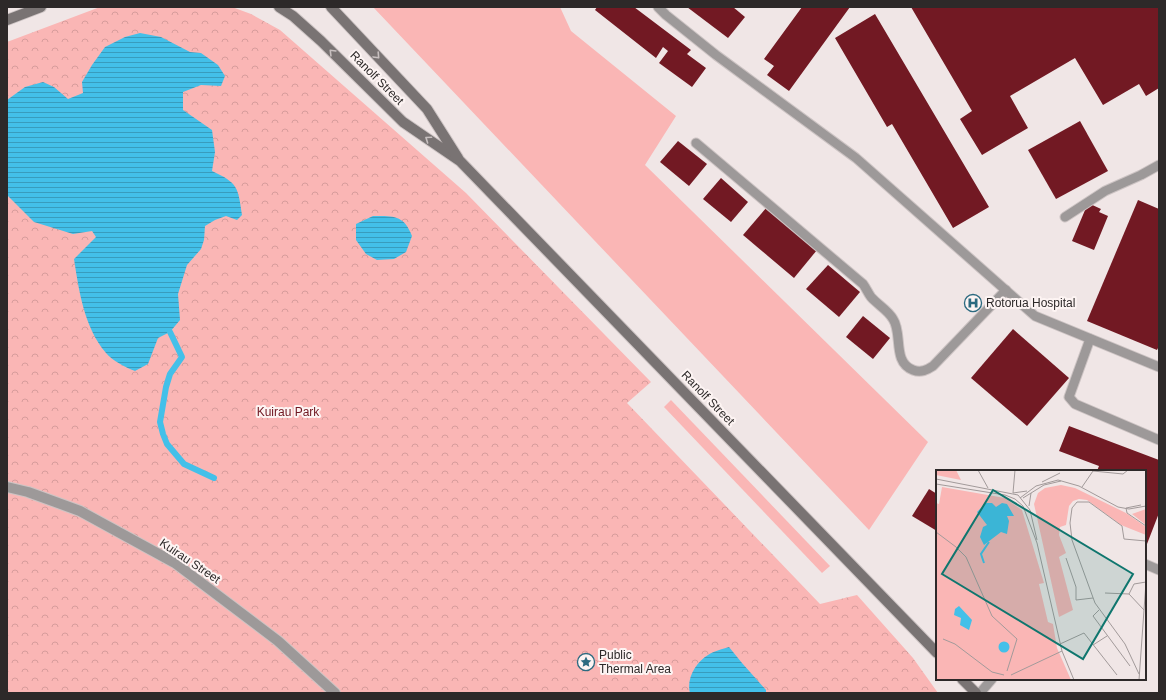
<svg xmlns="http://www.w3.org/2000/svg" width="1166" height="700" font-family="Helvetica,sans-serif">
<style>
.grass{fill:#fab6b5}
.park{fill:url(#park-crowns)}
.water{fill:url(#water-rules)}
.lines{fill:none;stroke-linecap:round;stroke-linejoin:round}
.stream{stroke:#43c0e9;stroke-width:6}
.building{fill:#721923}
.lane-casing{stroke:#cdc4c4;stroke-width:11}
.street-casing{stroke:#cdc4c4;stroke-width:12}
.secondary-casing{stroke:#cdc4c4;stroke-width:12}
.lane{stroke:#9d9999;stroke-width:9}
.street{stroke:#9d9999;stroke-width:10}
.secondary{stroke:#797373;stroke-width:10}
.oneway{stroke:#c8c0c0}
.labels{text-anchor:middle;stroke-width:4;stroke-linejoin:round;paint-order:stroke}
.street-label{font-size:12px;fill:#2d2929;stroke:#fdf4f3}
.poi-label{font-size:12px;fill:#2d2929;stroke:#fdf4f3;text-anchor:start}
.park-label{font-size:12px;fill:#701721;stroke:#fdf4f3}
.inset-river{fill:none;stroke:#43c0e9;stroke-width:2}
.inset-road{fill:none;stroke:#a29a9a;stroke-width:1}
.view{fill:#0f766e;fill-opacity:0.15;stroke:#0f766e;stroke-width:2}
.inset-edge{fill:none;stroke:#2d2929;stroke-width:2}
</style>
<defs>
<pattern id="park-crowns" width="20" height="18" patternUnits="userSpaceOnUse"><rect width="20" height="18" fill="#fab6b5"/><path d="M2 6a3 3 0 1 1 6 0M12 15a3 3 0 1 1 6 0" fill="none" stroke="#d79c9c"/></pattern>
<pattern id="water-rules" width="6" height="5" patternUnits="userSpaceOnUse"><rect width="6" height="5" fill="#43c0e9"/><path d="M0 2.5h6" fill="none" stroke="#389cbd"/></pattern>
</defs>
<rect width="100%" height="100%" fill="#f0e6e6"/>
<g class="grass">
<polygon points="373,7 560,7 571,31 676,116 645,165 928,442 869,530"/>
<polygon points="671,400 830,566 822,573 664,407"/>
</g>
<polygon class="park" points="100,7 232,7 251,14 280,30 466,193 651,382 627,403 820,604 857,595 913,658 938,693 7,693 7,42"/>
<g class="water">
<path d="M140 33 161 37 190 52 201 53 218 65 225 76 221 86 201 85 183 92V110L212 130 215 152 212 171C238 183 238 187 242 215L237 220 226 216 215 220 205 226 204 240 201 249 187 265 178 294 180 320 170 332 158 338 148 364 135 371C125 367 113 361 106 353 84 327 79 291 74 259L96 237 92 231 73 234 34 222 7 195V100L25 87 43 82 54 87 68 99 83 93 82 82 92 65 105 47 125 37Z"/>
<path d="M373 216C394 216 404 215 412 236L406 252 394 259 377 260 366 254 356 240V224Z"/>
<path d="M729 647 742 663 766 690V693H690C686 679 696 662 708 655 714 651 723 649 729 647Z"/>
</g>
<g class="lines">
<polyline class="stream" points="170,332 182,357 170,374 166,387 160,422 163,434 167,444 184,464 214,478"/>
</g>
<g class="building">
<polygon points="597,7 634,7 691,50 687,54 706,68 692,87 659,63 668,51 663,47 656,58 595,10"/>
<polygon points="687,7 733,7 745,17 728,38"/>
<polygon points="802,7 850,7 789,91 767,75 774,66 764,59"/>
<polygon points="911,7 1159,7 1159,88 1146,96 1139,84 1103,105 1075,58 1010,96 1028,128 982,155 960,119 972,111"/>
<polygon points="875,14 989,207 953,228 892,124 887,127 835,38"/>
<polygon points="1080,121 1108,171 1056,199 1028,150"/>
<polygon points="678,141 707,164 689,186 660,162"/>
<polygon points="721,178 748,202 731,222 703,199"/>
<polygon points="1138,200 1159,209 1159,346 1157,350 1087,321"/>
<polygon points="1088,203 1101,209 1099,212 1108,216 1094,250 1072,241"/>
<polygon points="767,207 817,250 794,278 743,235"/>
<polygon points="828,265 860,292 839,317 806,289"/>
<polygon points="863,316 890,338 873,359 846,337"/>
<polygon points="1013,329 1069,378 1027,426 971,378"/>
<polygon points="1069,426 1159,460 1159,513 1147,544 1145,543 1145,471 1097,471 1099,466 1059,451"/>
<polygon points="929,489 937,494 937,531 912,516"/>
</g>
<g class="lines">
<g class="lane-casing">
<g id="lane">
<polyline points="658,7 666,15 716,55 856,158 1035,316 1159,367"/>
<path d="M696 143 863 284C866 288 868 293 871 297 878 305 888 310 893 319 903 334 892 362 913 370 921 373 927 370 933 366L1006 290"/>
<polyline points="1065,217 1105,191 1141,175 1159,165"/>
<polyline points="1090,339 1069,397 1075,404 1159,440"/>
<polyline points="1145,564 1159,570"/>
<polyline points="980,693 992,679"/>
</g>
</g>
<g class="street-casing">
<polyline id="street" points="7,487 28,492 80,511 175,563 278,641 335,693"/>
</g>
<g class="secondary-casing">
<g id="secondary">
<polyline points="279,7 293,16 321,41 403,122 460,161 937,653"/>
<polyline points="331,7 427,109 458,158"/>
<polyline points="7,20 41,7"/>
<polyline points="962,679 976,693"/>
</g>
</g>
<use href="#lane" class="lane"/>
<use href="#street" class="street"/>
<use href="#secondary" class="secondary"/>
</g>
<defs><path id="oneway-chevron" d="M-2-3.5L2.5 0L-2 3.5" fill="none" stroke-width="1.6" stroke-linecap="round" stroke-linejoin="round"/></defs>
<g class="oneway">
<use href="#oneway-chevron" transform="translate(332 52) rotate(-135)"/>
<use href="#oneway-chevron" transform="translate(377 56) rotate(47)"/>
<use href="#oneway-chevron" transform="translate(428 139) rotate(-145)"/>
</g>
<defs>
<g id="hospital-ring" transform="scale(0.9)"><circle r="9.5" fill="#fdf4f3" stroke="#2c6a80" stroke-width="1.5"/><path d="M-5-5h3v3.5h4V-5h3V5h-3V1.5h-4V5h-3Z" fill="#2c6a80"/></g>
<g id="sight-ring" transform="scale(0.9)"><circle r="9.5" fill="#fdf4f3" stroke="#2c6a80" stroke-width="1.5"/><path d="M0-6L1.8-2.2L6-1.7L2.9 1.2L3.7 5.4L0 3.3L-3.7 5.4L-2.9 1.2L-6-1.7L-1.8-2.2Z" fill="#2c6a80"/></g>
</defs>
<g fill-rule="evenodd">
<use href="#hospital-ring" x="973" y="303"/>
<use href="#sight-ring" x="586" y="662"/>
</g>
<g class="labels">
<g class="street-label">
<text transform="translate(377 78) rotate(45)" y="4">Ranolf Street</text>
<text transform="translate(708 398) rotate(46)" y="4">Ranolf Street</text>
<text transform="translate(190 561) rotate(34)" y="4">Kuirau Street</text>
</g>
<g class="poi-label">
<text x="986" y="307">Rotorua Hospital</text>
<text x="599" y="659">Public<tspan x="599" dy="14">Thermal Area</tspan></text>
</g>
<g class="park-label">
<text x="288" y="416">Kuirau Park</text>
</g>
</g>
<g transform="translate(936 470)">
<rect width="210" height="210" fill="#f0e6e6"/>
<path d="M0 0H20L25 10 0 5ZM125 15 139 18 190 43 210 57V65L185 55 151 30 143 29 137 31 133 36 130 55 124 57 123 65 130 83 123 87 137 140 123 147 98 34 102 23 109 18ZM210 39V55L196 44Z" fill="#fab6b5"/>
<path d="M6 17 69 28 86 40 108 113 103 114 112 152 117 154 121 178 135 210H0V33L3 34Z" fill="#fab6b5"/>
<path d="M50 33H56L60 37 66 33 71 34 78 46H71L73 51 71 64 65 62 48 75 44 67 47 57 51 55 41 42ZM23 136 36 150 33 160 24 155 25 148 18 145 19 139ZM62.5 177a5.5 5.5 0 1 1 11 0a5.5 5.5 0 1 1-11 0Z" fill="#43c0e9"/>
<path class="inset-river" d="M48 93 45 84 53 72"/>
<path class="inset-road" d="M42 0 52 18M79 0 77 23 91 21M0 9 82 25 94 40 101 70M106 12 124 3M0 14 69 25 79 29 87 36 101 73 126 181 138 210M146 17 157 1 187 4 192 0M84 28 100 16 122 10 143 16 182 37 193 39 210 36M87 28 108 15 125 11M93 36 95 23M190 38 191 43 210 56M190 38 205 35M0 62 20 77 30 87 56 146 81 169 71 201M130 88 140 117V130L157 128M169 123 193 124M163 140 157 146 194 196M208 140 193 124 198 114 210 112M7 169 19 174 56 202 68 205M124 174 148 163 181 205M157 175 171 166M203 204 189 174 159 133 136 70 134 53 136 38 141 32H153L186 56 188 69 210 71M75 205 126 181M203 210 210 112"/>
<path class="view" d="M57 20 197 104 147 189 6 104Z"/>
<rect width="210" height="210" class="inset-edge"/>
</g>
<rect width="1166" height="700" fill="none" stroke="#2d2929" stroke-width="16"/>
</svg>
